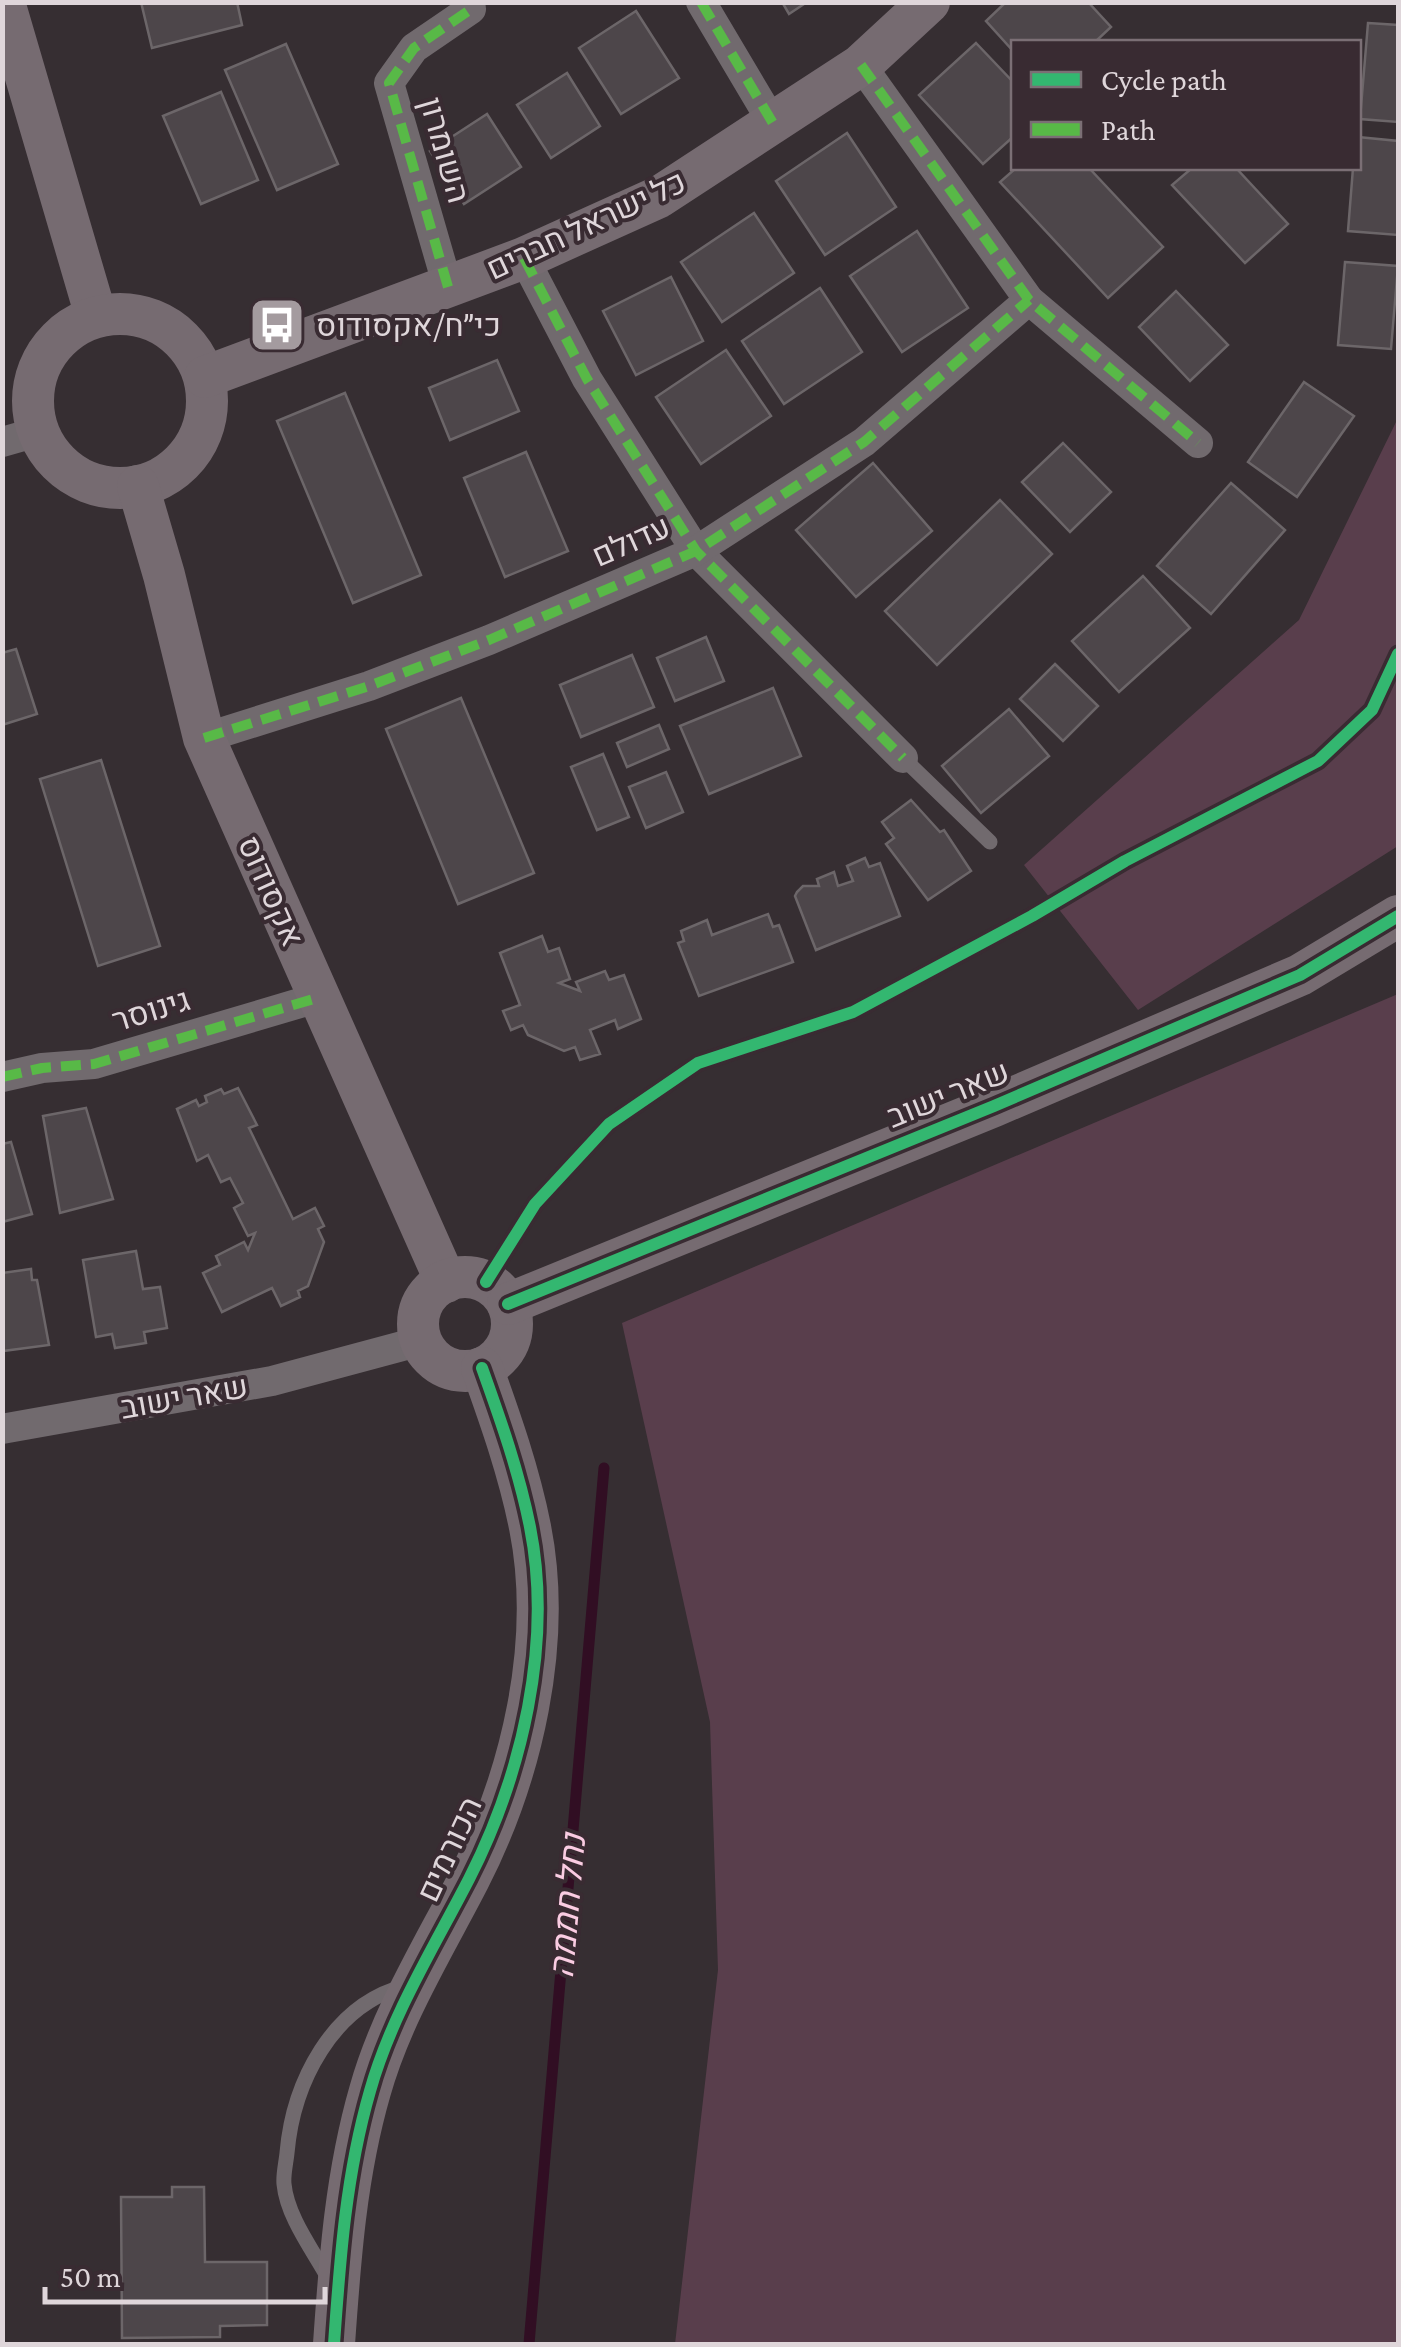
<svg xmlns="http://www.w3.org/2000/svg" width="1401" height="2347" font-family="'Crimson Pro',Heebo,serif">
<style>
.green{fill:#593e4c}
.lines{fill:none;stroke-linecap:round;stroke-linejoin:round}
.stream{stroke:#310e23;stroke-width:11}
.building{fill:#4d464a;stroke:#6c6669;stroke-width:2.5}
.lane{stroke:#716a6e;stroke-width:15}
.street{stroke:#716a6e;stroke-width:30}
.secondary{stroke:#766b71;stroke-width:42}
.quiet{stroke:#58b947;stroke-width:10;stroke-dasharray:20 10;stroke-linecap:butt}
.cycleway-casing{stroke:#392b32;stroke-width:19}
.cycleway{stroke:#33b770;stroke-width:12}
.labels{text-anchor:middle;stroke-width:8;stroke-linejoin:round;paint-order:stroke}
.street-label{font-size:32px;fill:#dfd6da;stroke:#392b32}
.poi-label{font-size:32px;fill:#dfd6da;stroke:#392b32;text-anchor:start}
.water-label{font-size:35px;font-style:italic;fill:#facce2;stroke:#392b32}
</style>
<rect width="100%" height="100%" fill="#362e32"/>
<g class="green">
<polygon points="1398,418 1398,846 1138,1010 1024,865 1299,620"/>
<polygon points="1398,994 1398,2344 675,2344 718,1970 710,1722 622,1323"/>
</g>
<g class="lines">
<polyline class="stream" points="529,2344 604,1468"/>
</g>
<g class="building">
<polygon points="141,2 237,2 242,25 152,48"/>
<polygon points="782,2 807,2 789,14"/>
<polygon points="1006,2 1088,2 1111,27 1095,42 1014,42 1014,52 986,21"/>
<polygon points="636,11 679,78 621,114 579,48"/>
<polygon points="1368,23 1398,25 1398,122 1360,119"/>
<polygon points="976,43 1014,83 1014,136 983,164 919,95"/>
<polygon points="286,44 338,164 277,190 225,70"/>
<polygon points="567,73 600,126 551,158 517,105"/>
<polygon points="221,92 258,180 201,204 163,116"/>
<polygon points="487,114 521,167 464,204 430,151"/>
<polygon points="847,133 896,207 825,255 776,181"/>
<polygon points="1358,137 1398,141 1398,235 1348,231 1353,168 1358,168"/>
<polygon points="1016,168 1089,168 1163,247 1108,298 1000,182"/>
<polygon points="1192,168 1236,168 1288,224 1245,263 1172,185"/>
<polygon points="754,213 794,273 722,322 681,262"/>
<polygon points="917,231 968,308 902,352 850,276"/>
<polygon points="1345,262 1398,266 1391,349 1338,345"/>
<polygon points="671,277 703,341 636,375 603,311"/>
<polygon points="820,288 862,352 784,404 742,341"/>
<polygon points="1176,291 1228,345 1190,381 1139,327"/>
<polygon points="726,350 771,416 701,464 656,397"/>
<polygon points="497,360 519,411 450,440 429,388"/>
<polygon points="1304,382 1354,416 1297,497 1248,462"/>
<polygon points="345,393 421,575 353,603 277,421"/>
<polygon points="1063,443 1111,492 1070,532 1022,482"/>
<polygon points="526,452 568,551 505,577 464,478"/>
<polygon points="873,463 932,531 856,597 796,530"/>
<polygon points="1231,483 1285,530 1211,614 1157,566"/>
<polygon points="1000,500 1052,554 937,665 885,611"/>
<polygon points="1143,576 1190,628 1119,692 1072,641"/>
<polygon points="706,637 724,681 675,701 657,658"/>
<polygon points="16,649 37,714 2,725 2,653"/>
<polygon points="632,655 654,707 581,737 560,685"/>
<polygon points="1055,664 1098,706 1063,741 1020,699"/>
<polygon points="773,688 801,756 709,794 680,726"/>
<polygon points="461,698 534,873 458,904 386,729"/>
<polygon points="1009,709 1049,756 981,813 942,766"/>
<polygon points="659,725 669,749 627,767 617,743"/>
<polygon points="603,754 629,817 597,830 571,767"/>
<polygon points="101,760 160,946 98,966 40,779"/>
<polygon points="666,772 683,812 646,828 629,787"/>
<polygon points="911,800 940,832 944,830 971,871 928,900 886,844 894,838 882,822"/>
<polygon points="865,858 869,867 880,863 900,916 816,950 795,896 797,892 803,886 819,886 817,879 834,872 838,886 853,881 847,866"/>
<polygon points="768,914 773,927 779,925 793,962 699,996 678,943 684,941 681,931 707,920 712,935"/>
<polygon points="542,936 548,952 559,948 570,979 559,983 580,991 576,982 605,971 609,980 624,975 641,1019 618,1029 615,1020 590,1030 600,1054 580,1060 575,1047 564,1051 528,1035 523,1025 511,1030 503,1011 520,1005 500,953"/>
<polygon points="238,1088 257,1125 249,1128 293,1219 315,1208 324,1226 318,1229 324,1242 308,1286 298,1291 300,1297 281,1306 272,1288 222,1312 203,1273 220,1265 216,1256 244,1242 248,1250 255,1233 248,1236 234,1208 243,1203 230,1178 221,1182 208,1155 197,1161 177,1109 196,1100 199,1106 207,1102 205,1096 221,1089 224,1094"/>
<polygon points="86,1108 113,1199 60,1213 43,1116"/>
<polygon points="11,1142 32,1214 2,1222 2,1144"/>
<polygon points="136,1251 143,1289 160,1287 167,1328 144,1332 146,1343 115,1348 112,1334 96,1337 83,1260"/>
<polygon points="31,1269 32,1280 37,1280 49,1345 3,1351 2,1273"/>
<polygon points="172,2187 204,2187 205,2262 267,2262 267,2325 220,2326 220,2337 122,2338 121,2197 172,2197"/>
</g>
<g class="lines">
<g class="lane">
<polyline points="903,758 990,842"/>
<path d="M327 2276C312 2249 287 2216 284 2184 283 2175 286 2163 287 2153 293 2083 332 2005 405 1986"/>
</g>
<g class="street">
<polyline points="701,2 774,125"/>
<polyline points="861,65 1029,300 1198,443"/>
<polyline points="524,258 587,379 696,551 903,758"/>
<polyline points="448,287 389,83 414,48 471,9"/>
<polyline points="2,442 37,432"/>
<polyline points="204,738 369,686 489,640 696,551 864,442 1029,300"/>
<polyline points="2,1077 42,1068 94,1064 317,998"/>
<polyline points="2,1429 272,1381 421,1341"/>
</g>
<g class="secondary">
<polyline points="4,2 96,316"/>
<circle cx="120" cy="401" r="87"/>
<polyline points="205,377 524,258 659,197 861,65 929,2"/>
<polyline points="138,486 164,575 204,738 446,1282"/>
<circle cx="465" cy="1324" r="47"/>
<polyline points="508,1304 994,1106 1300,975 1398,916"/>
<path d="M334 2344C340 2258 346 2174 370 2091 391 2016 434 1947 469 1879 522 1775 553 1643 530 1527 519 1472 501 1421 482 1368"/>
</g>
<g class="quiet">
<polyline points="701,2 774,125"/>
<polyline points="861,65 1029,300 1198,443"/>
<polyline points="524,258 587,379 696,551 903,758"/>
<polyline points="448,287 389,83 414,48 471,9"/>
<polyline points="204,738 369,686 489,640 696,551 864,442 1029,300"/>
<polyline points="2,1077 42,1068 94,1064 317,998"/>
</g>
<g class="cycleway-casing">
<g id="cycleway">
<polyline points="486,1282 535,1204 609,1124 698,1063 853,1012 1032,916 1125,861 1318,761 1372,710 1398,654"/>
<polyline points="508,1304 994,1106 1300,975 1398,916"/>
<path d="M334 2344C340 2258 346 2174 370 2091 391 2016 434 1947 469 1879 522 1775 553 1643 530 1527 519 1472 501 1421 482 1368"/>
</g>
</g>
<use href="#cycleway" class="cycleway"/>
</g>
<defs>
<g id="bus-square" transform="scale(2.875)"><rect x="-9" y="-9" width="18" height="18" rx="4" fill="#a49b9f" stroke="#392b32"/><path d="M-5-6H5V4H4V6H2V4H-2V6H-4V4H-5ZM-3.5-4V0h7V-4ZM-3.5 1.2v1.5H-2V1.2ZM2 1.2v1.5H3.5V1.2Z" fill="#fff"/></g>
</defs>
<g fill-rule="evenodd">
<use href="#bus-square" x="277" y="325"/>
</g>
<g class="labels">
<g class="street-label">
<text transform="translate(445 150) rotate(74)" y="11">השומרון</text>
<text transform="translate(586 225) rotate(-25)" y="11">כל ישראל חברים</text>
<text transform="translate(631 541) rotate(-24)" y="11">עדולם</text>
<text transform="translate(271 891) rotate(66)" y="11">אקסודוס</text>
<text transform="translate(151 1010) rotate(-17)" y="11">גינוסר</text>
<text transform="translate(948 1094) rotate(-22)" y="11">שאר ישוב</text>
<text transform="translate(184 1397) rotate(-10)" y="11">שאר ישוב</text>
<text transform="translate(449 1849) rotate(-65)" y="11">הכורמים</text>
</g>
<g class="poi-label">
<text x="316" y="336">כי״ח/אקסודוס</text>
</g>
<g class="water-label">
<text transform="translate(567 1906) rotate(-85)" y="12">נחל חממה</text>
</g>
</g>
<rect width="1401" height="2347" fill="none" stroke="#dfd6da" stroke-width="10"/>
<rect x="1011" y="40" width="350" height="130" fill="#392b32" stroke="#7b6f75" stroke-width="2.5"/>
<rect x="1031" y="72" width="50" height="15" fill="#33b770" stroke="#7b6f75" stroke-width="2.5"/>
<text x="1101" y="90" font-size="30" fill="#dfd6da">Cycle path</text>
<rect x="1031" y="122" width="50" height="15" fill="#58b947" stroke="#7b6f75" stroke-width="2.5"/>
<text x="1101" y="140" font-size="30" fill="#dfd6da">Path</text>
<path d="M45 2287v15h280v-15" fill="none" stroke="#dfd6da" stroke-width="5"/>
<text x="60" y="2287" font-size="30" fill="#dfd6da" stroke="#392b32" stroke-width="8" paint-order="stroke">50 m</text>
</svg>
